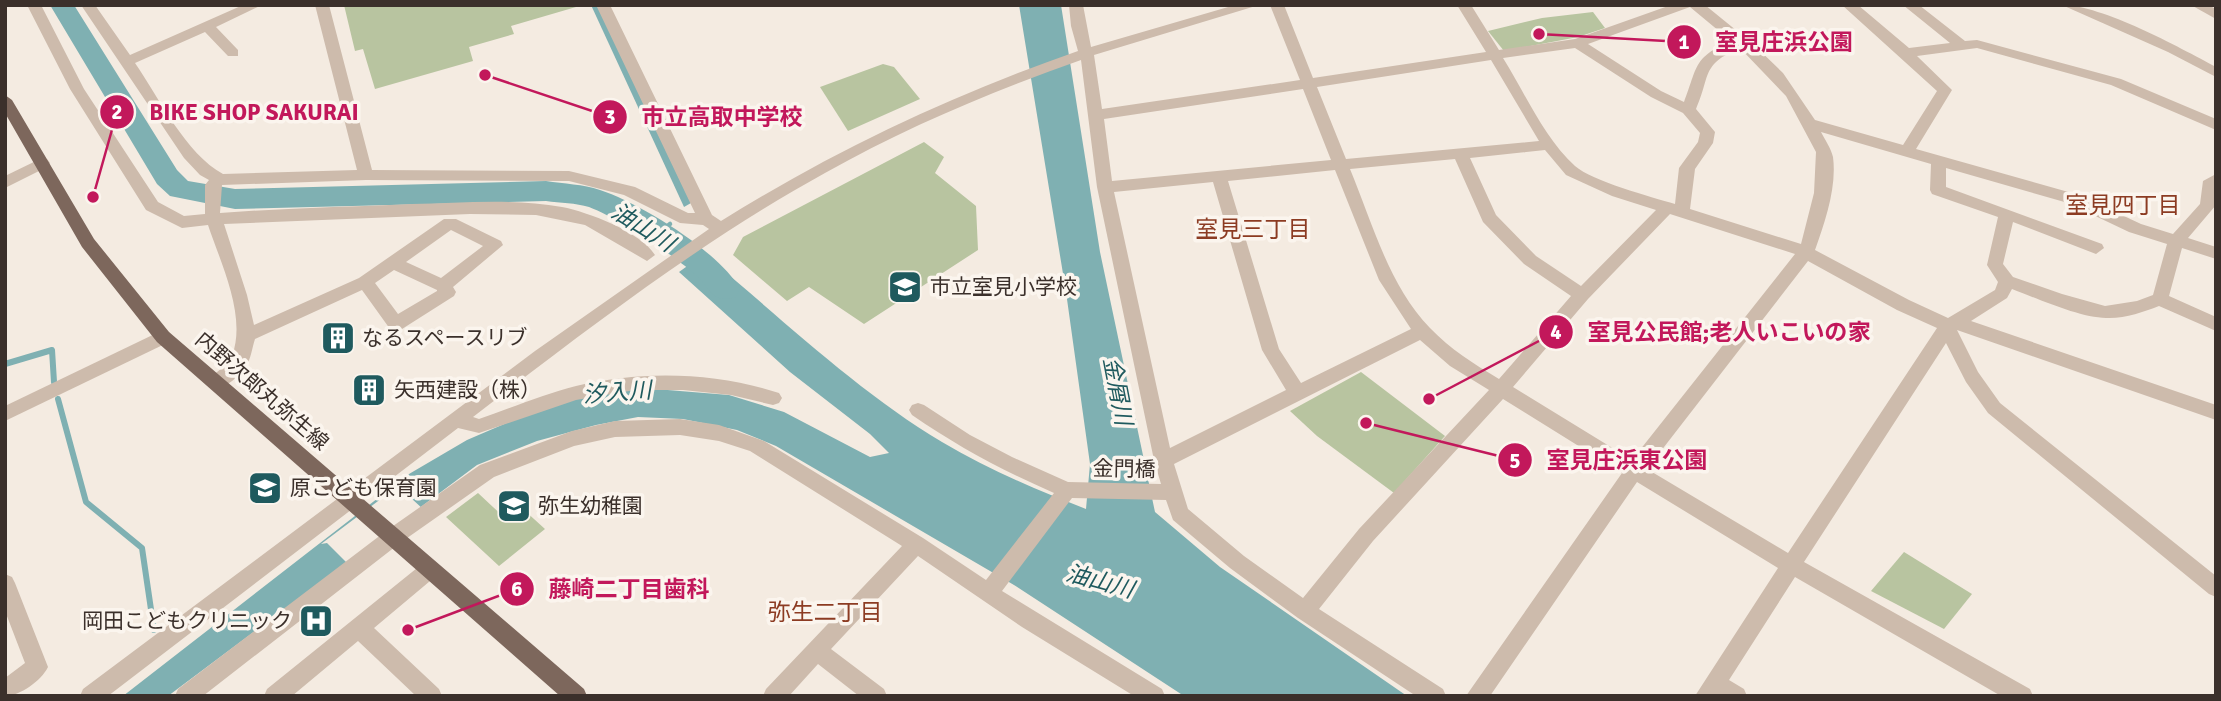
<svg xmlns="http://www.w3.org/2000/svg" width="2221" height="701" font-family="Signika,'Noto Sans JP',sans-serif">
<style>
.green{fill:#b8c4a0}
.water{fill:#7fb0b2}
.pier{fill:#f4ebe1}
.lines{fill:none;stroke-linecap:round;stroke-linejoin:round}
.stream-far1{stroke:#7fb0b2;stroke-width:4.5}
.stream{stroke:#7fb0b2;stroke-width:6}
.river{fill:#7fb0b2;fill-rule:evenodd}
.minor{fill:#cdbbac;fill-rule:evenodd}
.major{fill:#7d675c;fill-rule:evenodd}
.labels{text-anchor:middle;stroke-width:7;stroke-linejoin:round;paint-order:stroke}
.poi-label{font-size:21px;fill:#3b302b;stroke:#fbf5ee;text-anchor:start}
.street-label{font-size:21px;fill:#3b302b;stroke:#fbf5ee}
.neighbourhood-label{font-size:23px;fill:#8c3b22;stroke:#fbf5ee}
.water-label{font-size:23px;font-style:italic;fill:#1f5a5e;stroke:#fbf5ee}
.leader{fill:none;stroke:#c2185b;stroke-width:2.5}
.callout-dot{fill:#c2185b;stroke:#fbf5ee;stroke-width:2.5}
.mark-label{font-size:21px;text-anchor:middle;font-weight:bold;fill:#fff}
.callout-label{font-size:23px;text-anchor:middle;font-weight:bold;fill:#c2185b;stroke:#fbf5ee;stroke-width:7;stroke-linejoin:round;paint-order:stroke}
</style>
<rect width="100%" height="100%" fill="#f4ebe1"/>
<g class="green">
<polygon points="344,5 576,5 576,7 511,26 514,34 469,47 473,61 375,89 363,49 355,51"/>
<polygon points="1593,12 1605,28 1578,37 1504,51 1488,31 1542,18"/>
<polygon points="883,64 894,67 920,99 848,131 820,87"/>
<polygon points="924,142 944,157 935,173 976,206 978,250 864,324 809,287 787,301 733,255 743,237"/>
<polygon points="1361,372 1445,436 1394,493 1317,436 1290,411"/>
<polygon points="478,493 508,521 523,509 545,529 499,566 446,517"/>
<polygon points="1904,552 1972,594 1944,629 1871,591"/>
</g>
<g class="water">
<polygon points="591,5 597,5 691,203 684,207"/>
<path d="M1019 5H1061L1100 252 1155 512 1220 567 1407 696H1184L1014 585 776 446 737 430 683 419 638 417 596 425 537 441 477 465 168 696H123L409 474 467 440 525 415 585 396 643 388 729 395 784 412 870 457 889 453 870 434 790 372 679 272 704 254C780 317 857 391 942 442 987 469 1037 490 1086 509L1090 464 1066 292Z"/>
</g>
<polygon class="pier" points="402,483 400,488 423,509 348,564 327,543 321,544"/>
<g class="lines">
<polyline class="stream-far1" points="659,233 670,224"/>
<g class="stream">
<polyline points="5,364 52,350 54,382"/>
<polyline points="58,399 86,502 142,548 154,630"/>
</g>
<path class="river" d="M50 5H74L177 170 188 181 235 189 546 181C564 184 583 184 600 190 640 203 720 252 740 289L736 297C712 304 712 290 698 277 674 255 618 218 589 207 576 203 560 203 546 201L235 209 170 196 157 184Z"/>
<g class="minor">
<path d="M27 5H41L84 89 158 202 184 216 205 214V185L209 180 200 175 184 158 81 5H95L130 55 243 5H262L216 27 238 50V56H228L205 32 135 63C159 98 186 154 223 174L357 170 315 5H329L372 170 569 171 635 187 688 213H695L596 5H610L712 215 721 221C835 150 952 95 1078 51L1071 26 1069 5H1083L1091 47 1235 5H1259L1094 55 1102 109 1300 80 1270 5H1284L1313 78 1486 52 1457 5H1471L1499 50 1575 39 1671 5H1705L1753 44 1783 73 1815 120 1903 145 1937 91 1842 5H1858L1909 48 1950 43 1903 5H1919L1965 41 1977 40 2121 79 2216 119V130L2111 85 1977 48 1917 56 1952 90 1916 149 2079 195 2141 224 2173 234 2200 204 2203 181 2216 174V205L2188 238 2216 247V259L2182 248 2169 296 2216 317V331L2159 306C2143 312 2124 319 2106 318 2080 318 2036 298 2012 289L2007 298 1971 321 2216 405V420L1957 330 1978 372 2000 403 2216 576V597L2209 594 1988 413 1966 382 1946 343 1804 562 2030 689 2033 696H2001L1795 577 1729 680 1744 689 1747 696H1695L1778 568 1637 482 1490 696H1466L1622 473 1503 399 1373 541 1319 609 1443 689 1446 696H1416L1298 618 1230 568 1173 520 1166 500 1072 498 1002 591 1162 689 1165 696H1134L1022 627 918 556 831 649 884 689 887 696H859L818 664 789 696H763L766 689 902 546 750 451 719 441 680 435 615 437 574 446 494 477 400 543 203 696H175L178 689 386 531 480 465 572 431 615 421 680 419 719 425 764 441 923 538 986 580 1054 493C1003 471 957 446 912 415L909 410 912 405 918 403 924 405 970 435 1012 457 1068 482 1161 484 1154 460 1097 187 1081 60C993 91 907 127 825 173 700 242 586 330 473 417L479 419C511 408 544 394 576 386 642 370 715 372 779 393L782 398 779 403 773 405 731 395 683 390H635L576 400 479 433 458 428 108 696H80L83 689 535 351 709 229 703 225 680 223 624 195 569 181 366 180 222 185 220 213C284 208 348 207 412 204 461 203 513 198 562 207 588 212 641 232 655 255L647 261 585 225 536 215 470 214 224 224 247 295 254 325 359 278 444 219H456L501 241 503 245 453 287 456 292 454 296 402 329H390L362 290 255 339C252 348 251 359 246 366 239 377 222 392 210 388L207 383C213 372 228 367 232 356 247 316 221 264 208 225L182 228 146 210 70 89ZM1690 7 1731 41C1692 58 1698 67 1684 102L1661 91 1588 44ZM1575 48 1651 97 1683 113 1700 133 1698 142 1679 168 1675 204C1651 197 1592 181 1575 166 1544 138 1525 93 1503 58ZM1740 48 1786 96 1816 152 1814 193 1801 244 1690 209 1695 169 1713 143 1715 132 1696 109C1711 76 1700 65 1740 48ZM1491 60 1539 141 1346 159 1317 87ZM1303 89 1331 160 1112 181 1104 119ZM1821 132 1931 164 1930 190 1932 194 1998 217 1987 265 1998 282 1995 290 1948 318 1909 300 1815 250C1825 222 1837 187 1833 157 1831 148 1825 140 1821 132ZM1545 150 1566 175 1612 196 1656 210 1581 286 1536 256 1496 215 1470 158ZM1455 159 1483 222 1524 264 1571 296 1499 379C1474 364 1450 349 1430 328 1389 286 1372 222 1350 169ZM1946 168 2068 203 2129 232 2167 244 2153 295 2137 301 2105 306 2062 294 2013 277 2003 264 2013 222 2096 254 2104 248 2102 244 1946 187ZM1335 170 1379 280 1411 329 1301 383 1279 349 1228 181ZM1213 182 1262 350 1286 390 1170 448 1114 192ZM1670 214 1795 254 1632 460 1513 387 1588 299ZM451 230 483 246 441 278 406 262ZM1808 261 1897 310 1937 328 1788 553 1647 469ZM394 270 437 290V291L398 314 375 283ZM1420 340 1450 366 1489 390 1359 529 1303 598 1244 556 1188 509 1174 464Z"/>
<path d="M2062 5C2102 5 2179 47 2216 67V77L2168 52Z"/>
<polygon points="2191,5 2208,5 2216,9 2216,19"/>
<polygon points="42,158 47,159 50,163 47,167 5,188 5,176"/>
<polygon points="163,330 169,332 172,337 169,342 5,421 5,406"/>
<polygon points="429,561 436,564 439,570 436,576 374,628 439,689 442,696 416,696 358,641 292,696 264,696 267,689 422,564"/>
<path d="M5 574 12 577 15 583 48 667C41 681 20 696 5 696V678L25 663 5 611Z"/>
</g>
<polygon class="major" points="5,95 12,100 94,239 169,332 584,689 587,696 560,696 157,342 82,247 5,113"/>
</g>
<defs>
<g id="school-square" transform="scale(1.75)"><rect x="-9" y="-9" width="18" height="18" rx="4" fill="#1f5a5e" stroke="#fbf5ee"/><path d="M0-5L7-2L0 1L-7-2ZM-4 1L0 2.5L4 1V4Q0 6-4 4Z" fill="#fff"/></g>
<g id="building-square" transform="scale(1.75)"><rect x="-9" y="-9" width="18" height="18" rx="4" fill="#1f5a5e" stroke="#fbf5ee"/><path d="M-4-6H4V6H1V3H-1V6H-4ZM-2.5-4.3h1.7v1.8h-1.7ZM.8-4.3h1.7v1.8H.8ZM-2.5-1h1.7V.8h-1.7ZM.8-1h1.7V.8H.8Z" fill="#fff"/></g>
<g id="hospital-square" transform="scale(1.75)"><rect x="-9" y="-9" width="18" height="18" rx="4" fill="#1f5a5e" stroke="#fbf5ee"/><path d="M-5-5h3v3.5h4V-5h3V5h-3V1.5h-4V5h-3Z" fill="#fff"/></g>
</defs>
<g fill-rule="evenodd">
<use href="#school-square" x="905" y="287"/>
<use href="#building-square" x="338" y="338"/>
<use href="#building-square" x="369" y="390"/>
<use href="#school-square" x="265" y="488"/>
<use href="#school-square" x="514" y="506"/>
<use href="#hospital-square" x="316" y="621"/>
</g>
<g class="labels">
<g class="poi-label">
<text x="930" y="294">市立室見小学校</text>
<text x="362" y="345">なるスペースリブ</text>
<text x="394" y="397">矢西建設（株）</text>
<text x="290" y="495">原こども保育園</text>
<text x="538" y="513">弥生幼稚園</text>
<text x="292" y="628" text-anchor="end">岡田こどもクリニック</text>
</g>
<g class="street-label">
<text transform="translate(262 391) rotate(41)" y="7">内野次郎丸弥生線</text>
<text transform="translate(1124 469) rotate(1)" y="7">金門橋</text>
</g>
<g class="neighbourhood-label">
<text x="2123" y="213">室見四丁目</text>
<text x="1253" y="237">室見三丁目</text>
<text x="825" y="620">弥生二丁目</text>
</g>
<g class="water-label">
<text transform="translate(643 227) rotate(32)" y="8">油山川</text>
<text transform="translate(1118 391) rotate(79)" y="8">金屑川</text>
<text transform="translate(617 392) rotate(-4)" y="8">汐入川</text>
<text transform="translate(1100 581) rotate(15)" y="8">油山川</text>
</g>
</g>
<path class="leader" d="M1539 34L1684 42M93 197L117 112M485 75L610 117M1429 399L1556 332M1366 423L1515 460M408 630L517 589"/>
<g class="callout-dot">
<circle cx="1539" cy="34" r="7"/>
<circle cx="93" cy="197" r="7"/>
<circle cx="485" cy="75" r="7"/>
<circle cx="1429" cy="399" r="7"/>
<circle cx="1366" cy="423" r="7"/>
<circle cx="408" cy="630" r="7"/>
<circle cx="1684" cy="42" r="18"/>
<circle cx="117" cy="112" r="18"/>
<circle cx="610" cy="117" r="18"/>
<circle cx="1556" cy="332" r="18"/>
<circle cx="1515" cy="460" r="18"/>
<circle cx="517" cy="589" r="18"/>
</g>
<g class="mark-label">
<text x="1684" y="49">1</text>
<text x="117" y="119">2</text>
<text x="610" y="124">3</text>
<text x="1556" y="339">4</text>
<text x="1515" y="468">5</text>
<text x="517" y="596">6</text>
</g>
<g class="callout-label">
<text x="1784" y="50">室見庄浜公園</text>
<text x="254" y="120">BIKE SHOP SAKURAI</text>
<text x="722" y="125">市立高取中学校</text>
<text x="1729" y="340">室見公民館;老人いこいの家</text>
<text x="1627" y="468">室見庄浜東公園</text>
<text x="629" y="597">藤崎二丁目歯科</text>
</g>
<rect width="2221" height="701" fill="none" stroke="#3b302b" stroke-width="14"/>
</svg>
